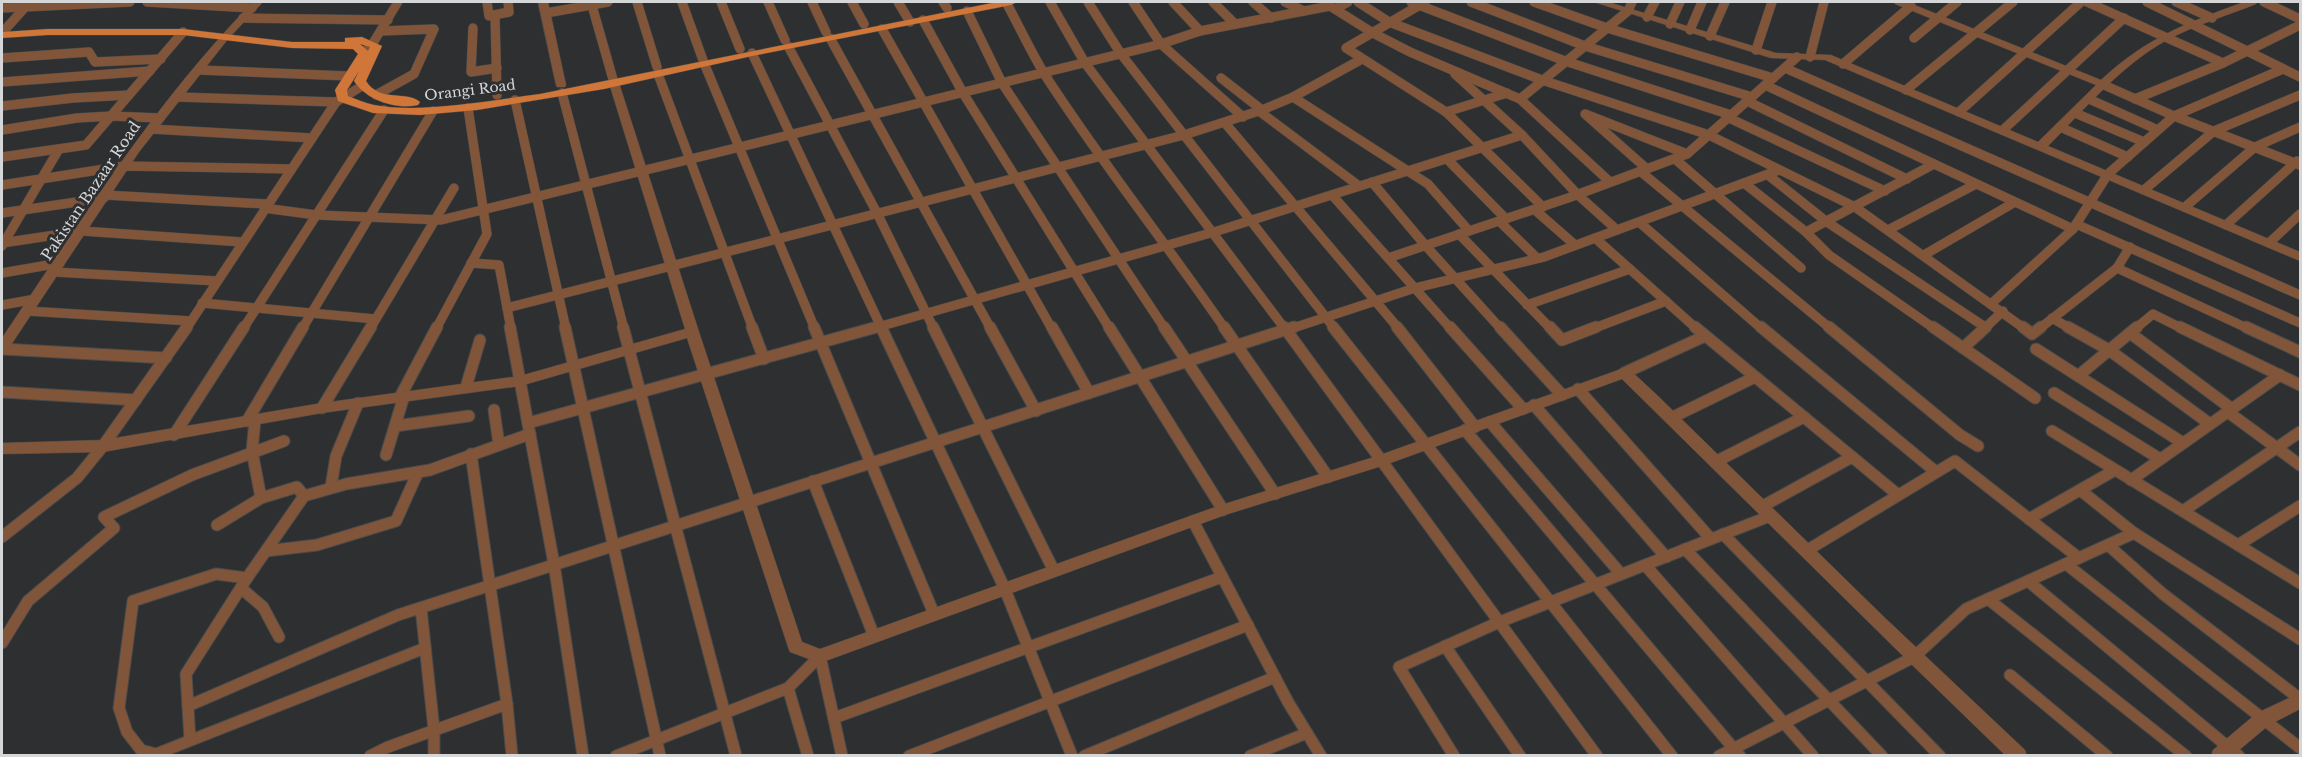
<svg xmlns="http://www.w3.org/2000/svg" width="2302" height="757" font-family="'Libre Baskerville',serif">
<style>
.lines{fill:none;stroke-linecap:round;stroke-linejoin:round}
.minor-far1-casing{stroke:#484a4c;stroke-width:10}
.minor-casing{stroke:#484a4c;stroke-width:13}
.tertiary-casing{stroke:#484a4c;stroke-width:1}
.primary-casing{stroke:#484a4c;stroke-width:1}
.minor-far1{stroke:#805539;stroke-width:9}
.minor{stroke:#805539;stroke-width:11}
.tertiary{fill:#805539;fill-rule:evenodd}
.primary{fill:#d07639;fill-rule:evenodd}
.labels{text-anchor:middle;stroke-width:6;stroke-linejoin:round;paint-order:stroke}
.far-street-label{font-size:14px;fill:#d5d6d8;stroke:#2d2f31}
.street-label{font-size:15px;fill:#d5d6d8;stroke:#2d2f31}
</style>
<rect width="100%" height="100%" fill="#2d2f31"/>
<g class="lines">
<g class="minor-far1-casing">
<g id="minor-far1">
<polyline points="147,2 252,8"/>
<polyline points="487,2 489,16 509,12 508,2"/>
<polyline points="591,2 614,83"/>
<polyline points="637,2 657,67"/>
<polyline points="682,2 704,63 815,329"/>
<polyline points="721,2 740,49"/>
<polyline points="768,2 785,40"/>
<polyline points="812,2 826,32"/>
<polyline points="852,2 864,24"/>
<polyline points="898,2 910,22"/>
<polyline points="943,2 947,8"/>
<path d="M1006 2C1019 26 1031 52 1045 75 1101 162 1166 243 1225 329"/>
<polyline points="1050,2 1085,63 1285,329"/>
<polyline points="1088,2 1121,54 1335,329"/>
<polyline points="1133,2 1161,44 1243,117"/>
<polyline points="1173,2 1200,31"/>
<polyline points="1213,2 1235,24"/>
<polyline points="1253,2 1271,18"/>
<polyline points="1285,2 1304,11"/>
<polyline points="1358,2 1389,22 1542,80 1709,135 1855,207 2025,329"/>
<polyline points="1411,2 1565,61 1731,115"/>
<polyline points="1425,2 1346,48 1446,112 1543,207"/>
<polyline points="1471,2 1585,46 1752,97"/>
<polyline points="1534,2 1607,28 1773,78"/>
<polyline points="2087,2 2223,63"/>
<polyline points="2147,2 2300,77"/>
<polyline points="2176,2 2212,18"/>
<polyline points="2264,2 2300,19"/>
<polyline points="2,8 130,2"/>
<polyline points="1335,9 1348,2"/>
<polyline points="967,11 1002,83 1165,329"/>
<polyline points="546,13 608,2"/>
<polyline points="495,15 497,95"/>
<polyline points="1647,17 1655,2"/>
<polyline points="243,18 388,20"/>
<polyline points="923,20 963,93 1110,329"/>
<polyline points="1670,24 1680,2"/>
<polyline points="473,28 471,72 497,68"/>
<polyline points="882,29 1052,329"/>
<polyline points="1690,30 1702,2"/>
<polyline points="2,33 28,4"/>
<polyline points="1710,36 1725,2"/>
<polyline points="830,38 991,329"/>
<polyline points="1914,38 1957,2"/>
<polyline points="788,46 877,213 934,329"/>
<polyline points="1756,50 1772,2"/>
<polyline points="752,53 882,329"/>
<polyline points="1810,57 1824,2"/>
<polyline points="2,58 89,52 95,62 161,59"/>
<polyline points="1843,64 1911,6"/>
<polyline points="1785,68 2300,295"/>
<polyline points="199,70 349,76"/>
<polyline points="658,74 753,329"/>
<polyline points="1455,74 1522,135 1578,195 1617,230"/>
<polyline points="1221,78 1262,110"/>
<polyline points="2,82 150,71"/>
<polyline points="1765,85 2073,229"/>
<polyline points="2104,85 2174,116 2300,165"/>
<polyline points="1906,90 2013,2"/>
<polyline points="562,93 624,329"/>
<polyline points="376,95 414,74 434,29 381,31"/>
<polyline points="177,97 336,102"/>
<polyline points="1293,97 1428,184 1469,231"/>
<polyline points="1520,99 1628,11 1632,2"/>
<polyline points="2089,99 2158,130"/>
<polyline points="2135,99 2223,63 2300,25"/>
<polyline points="515,100 566,329"/>
<polyline points="1747,101 1907,179"/>
<polyline points="2,106 73,98 129,95"/>
<polyline points="1259,111 1359,186"/>
<polyline points="1446,112 1507,93"/>
<polyline points="1959,112 2081,2"/>
<polyline points="2075,113 2144,142"/>
<polyline points="1729,118 1885,191"/>
<polyline points="1225,123 1399,329"/>
<polyline points="2060,127 2128,157"/>
<polyline points="151,129 312,138"/>
<polyline points="2,130 77,118 111,116 160,118"/>
<polyline points="2003,130 2124,18"/>
<polyline points="2,157 86,145 183,32"/>
<polyline points="1447,159 1506,219"/>
<polyline points="1675,159 1801,268"/>
<polyline points="1934,164 1806,232 1829,255 1935,329"/>
<polyline points="1647,169 1585,114 1687,154"/>
<polyline points="1640,171 1831,329"/>
<polyline points="1768,175 1827,222 1985,327"/>
<polyline points="1372,182 1425,245 1501,329"/>
<polyline points="1744,183 1806,232"/>
<polyline points="2,185 124,166 291,169"/>
<polyline points="2144,190 2214,131 2300,95"/>
<polyline points="105,195 267,204"/>
<polyline points="1332,195 1388,258"/>
<polyline points="2185,207 2255,147 2300,127"/>
<polyline points="264,208 316,215 441,220 1161,44 1200,31 1330,6 1373,33 1410,52 1520,99 1610,182"/>
<polyline points="1535,210 1575,245"/>
<polyline points="2,213 104,198"/>
<polyline points="1499,221 1537,258"/>
<polyline points="1639,222 1762,329"/>
<polyline points="2076,224 2300,323"/>
<polyline points="2226,225 2297,161"/>
<polyline points="1888,230 1976,184"/>
<polyline points="1459,234 1551,329"/>
<polyline points="1595,238 1697,329"/>
<polyline points="2,243 82,231 242,242"/>
<polyline points="2269,243 2300,214"/>
<polyline points="2,246 59,149"/>
<polyline points="1924,255 2015,202"/>
<polyline points="471,263 499,265 511,329"/>
<polyline points="2117,268 2249,329"/>
<polyline points="54,272 217,281"/>
<polyline points="2,273 60,263"/>
<polyline points="202,303 375,319"/>
<polyline points="1992,303 2073,229 2108,174 2174,116 2283,69"/>
<polyline points="2,305 36,299"/>
<polyline points="1527,305 1630,269"/>
<polyline points="507,308 1184,135 1262,110 1293,97 1362,59"/>
<polyline points="27,311 191,321"/>
<polyline points="2052,318 2071,329"/>
<polyline points="186,329 336,102 362,86"/>
<polyline points="243,329 384,110"/>
<polyline points="302,329 433,111"/>
<polyline points="370,329 454,188"/>
<polyline points="436,329 487,234 468,108"/>
<polyline points="871,329 1214,232 1522,135"/>
<polyline points="1290,329 1415,288 1544,257 1779,170"/>
<polyline points="1451,329 1388,258 1568,198 1687,154 1797,57"/>
<polyline points="1592,329 1666,301"/>
<polyline points="1984,329 2003,311"/>
<polyline points="2039,329 2117,268 2130,247"/>
<polyline points="2135,329 2153,314 2183,329"/>
</g>
</g>
<g class="minor-casing">
<g id="minor">
<polyline points="510,327 554,564 583,756"/>
<polyline points="565,327 660,756"/>
<polyline points="623,327 736,756"/>
<polyline points="752,327 764,359"/>
<polyline points="814,327 934,614"/>
<polyline points="881,327 1004,587 1072,756"/>
<polyline points="933,327 1054,571"/>
<polyline points="990,327 1036,411"/>
<polyline points="1052,327 1089,393"/>
<polyline points="1109,327 1223,510"/>
<polyline points="1164,327 1275,494"/>
<polyline points="1224,327 1328,477"/>
<polyline points="1284,327 1597,756"/>
<polyline points="1333,327 1672,756"/>
<polyline points="1397,327 1475,427"/>
<polyline points="1450,327 1523,409"/>
<polyline points="1500,327 1562,395"/>
<polyline points="1550,327 1562,340 1596,327"/>
<polyline points="1695,327 1897,494"/>
<polyline points="1761,327 1936,472"/>
<polyline points="1829,327 1960,435 1978,446"/>
<polyline points="1933,327 2035,398"/>
<polyline points="2023,327 2032,334 2041,327"/>
<polyline points="2068,327 2109,350 2210,424"/>
<polyline points="2180,327 2300,385"/>
<polyline points="2246,327 2300,352"/>
<polyline points="2130,333 2232,409"/>
<polyline points="1963,348 1986,327"/>
<polyline points="2,349 166,358"/>
<polyline points="2036,349 2183,443"/>
<polyline points="1624,373 1705,336"/>
<polyline points="2078,376 2137,327"/>
<polyline points="466,387 480,340"/>
<polyline points="1578,389 1711,539"/>
<polyline points="2,392 136,400"/>
<polyline points="2054,393 2160,459"/>
<polyline points="400,397 437,327"/>
<polyline points="1534,405 1666,557"/>
<polyline points="322,408 371,327"/>
<polyline points="494,410 499,445"/>
<polyline points="2228,412 2300,465"/>
<polyline points="1673,417 1755,377"/>
<polyline points="255,420 252,451 261,498"/>
<polyline points="247,421 303,327"/>
<polyline points="1490,422 1621,574"/>
<polyline points="528,423 877,327"/>
<polyline points="395,426 469,416"/>
<polyline points="1465,430 1740,756"/>
<polyline points="2052,431 2300,583"/>
<polyline points="174,435 244,327"/>
<polyline points="471,454 507,704 512,756"/>
<polyline points="386,455 404,396"/>
<polyline points="1715,462 1804,417"/>
<polyline points="2131,480 2280,375"/>
<polyline points="813,481 874,636"/>
<polyline points="331,487 336,456 358,403"/>
<polyline points="2080,490 2134,533 2300,639"/>
<polyline points="1761,507 1852,457"/>
<polyline points="2183,511 2300,432"/>
<polyline points="2029,519 2115,470"/>
<polyline points="1193,521 1288,702 1321,756"/>
<polyline points="217,525 261,498 297,487 304,496"/>
<polyline points="1723,534 1940,756"/>
<polyline points="2,537 77,478 103,446 187,327"/>
<polyline points="2108,545 2163,594 2300,699"/>
<polyline points="2238,545 2300,506"/>
<polyline points="1685,549 1882,756"/>
<polyline points="266,551 317,545 396,521 418,472"/>
<polyline points="1806,551 1955,461 2079,558"/>
<polyline points="2066,564 2300,748"/>
<polyline points="1645,565 1813,756"/>
<polyline points="247,578 216,574 133,601 119,708 127,732 141,750 156,754 425,648"/>
<polyline points="2028,581 2239,756"/>
<polyline points="241,588 263,607 279,637"/>
<polyline points="1988,599 2186,756"/>
<polyline points="421,608 434,730 434,756"/>
<polyline points="2,643 28,601 114,528 104,517 192,475 284,441"/>
<polyline points="1445,646 1520,756"/>
<polyline points="820,656 842,756"/>
<polyline points="2010,675 2107,756"/>
<polyline points="788,688 808,756"/>
<polyline points="188,706 398,615 1294,327"/>
<polyline points="834,718 1222,577"/>
<polyline points="190,740 186,674 247,578 304,496 346,484 430,470 530,434"/>
<polyline points="370,756 388,747 507,704"/>
<polyline points="616,756 788,688 820,656"/>
<polyline points="909,756 1248,625"/>
<polyline points="1084,756 1275,677"/>
<polyline points="1250,756 1307,733"/>
<polyline points="1454,756 1399,667 1497,623 1770,516"/>
<polyline points="1719,756 1914,657 1966,609 2134,533"/>
</g>
</g>
<g class="tertiary-casing">
<g id="tertiary">
<path d="M253 2H263L228 39 139 152 7 351 2 353V338C80 222 155 102 253 2Z"/>
<polygon points="393,2 403,2 377,45 367,53 359,53 358,51 369,41"/>
<polygon points="538,2 548,2 566,85 565,87 557,87 556,85"/>
<path d="M1594 2H1608L1776 53 1831 55 2038 142 2096 85 1895 4 1894 2H1907L2101 80C2147 37 2187 23 2244 2H2257L2256 4C2226 16 2195 25 2167 40 2120 66 2085 109 2048 146L2300 252V261L1825 60 1771 58Z"/>
<polygon points="614,80 619,83 699,332 802,642 820,649 1218,506 1377,456 1624,368 1629,369 1658,396 1883,616 2025,750 2027,756 2006,756 1907,660 1622,379 1385,465 1225,515 820,663 790,652 788,647 687,338 520,386 322,413 103,452 2,454 2,443 103,440 322,403 520,376 685,329 609,83"/>
<polygon points="2300,693 2300,709 2269,725 2232,756 2211,756 2213,750 2257,713"/>
</g>
</g>
<g class="primary-casing">
<path id="primary" d="M997 2H1017L1011 5 752 56 604 89 477 110 420 115 373 113 338 101 335 90 358 54 353 49 292 48 183 35H48L2 38V32L48 29H183L292 42H345V38L362 37 382 46 366 81C380 103 406 90 420 102L418 105C396 110 366 100 354 81L359 71 347 90 348 96C356 99 365 103 374 105 420 114 493 100 540 94ZM360 44 370 47 368 51Z"/>
</g>
<use href="#minor-far1" class="minor-far1"/>
<use href="#minor" class="minor"/>
<use href="#tertiary" class="tertiary"/>
<use href="#primary" class="primary"/>
</g>
<g class="labels">
<g class="far-street-label">
<text transform="translate(470 90) rotate(-7)" y="5">Orangi Road</text>
</g>
<g class="street-label">
<text transform="translate(91 191) rotate(-56)" y="5">Pakistan Bazaar Road</text>
</g>
</g>
<rect width="2302" height="757" fill="none" stroke="#d5d6d8" stroke-width="6"/>
</svg>
